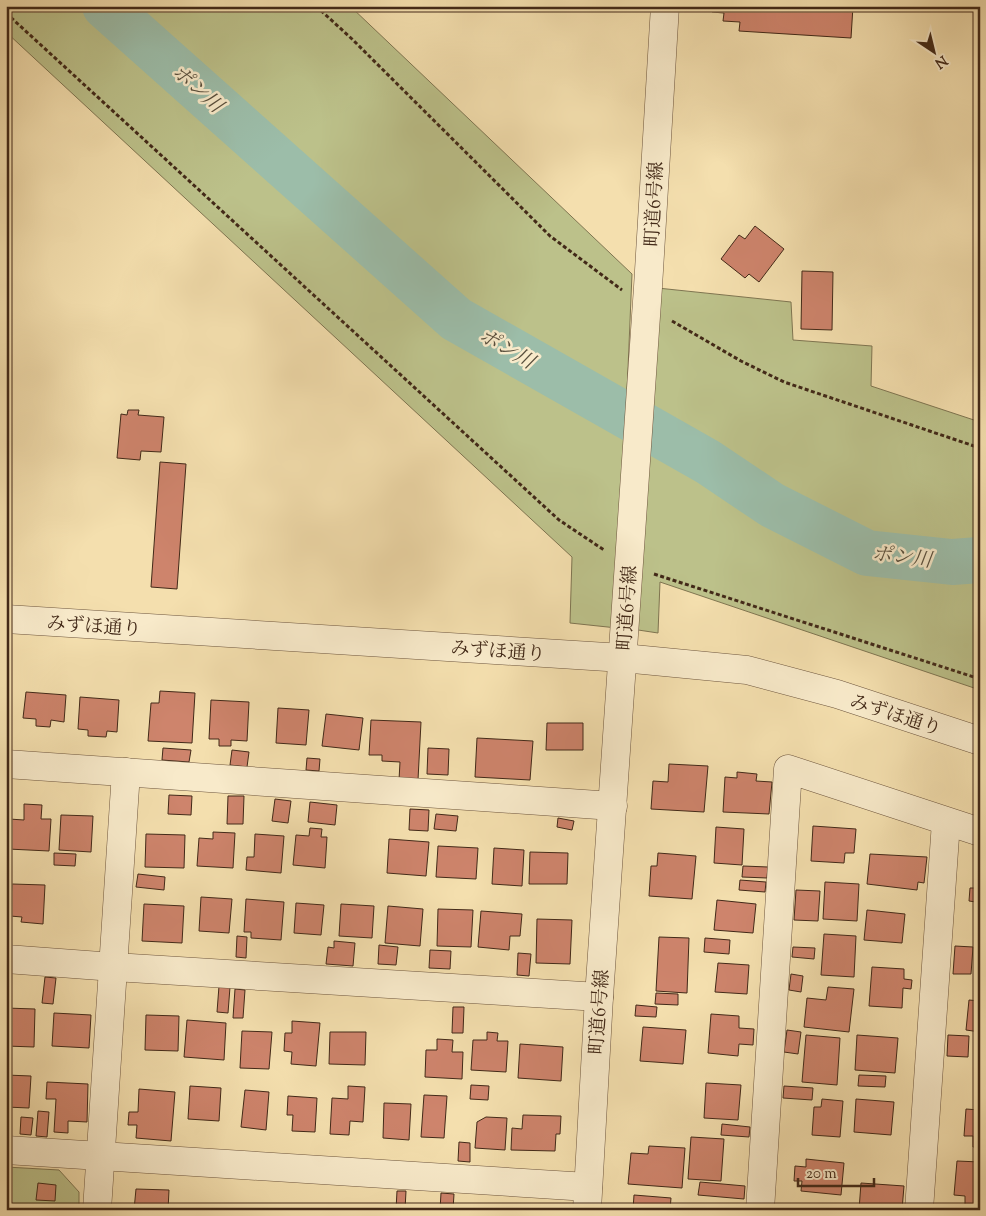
<svg xmlns="http://www.w3.org/2000/svg" width="986" height="1216" font-family="'Sorts Mill Goudy','Noto Serif JP',serif">
<style>
.green{fill:#bcc18a;stroke:#7f7551}
.lines{fill:none;stroke-linecap:round;stroke-linejoin:round}
.river{stroke:#9cbda9;stroke-width:46}
.building{fill:#ce846c;stroke:#422918}
.minor-casing{stroke:#6e563e;stroke-width:29}
.path{stroke:#422918;stroke-width:3;stroke-dasharray:4 2.5;stroke-linecap:butt}
.minor{stroke:#f8eaca;stroke-width:28}
.labels{text-anchor:middle;stroke-width:5;stroke-linejoin:round;paint-order:stroke}
.street-label{font-size:19px;fill:#422918;stroke:#f8eaca}
.water-label{font-size:20px;font-style:italic;fill:#584e3c;stroke:#f8eaca}
</style>
<rect width="100%" height="100%" fill="#f4dfae"/>
<filter id="stains"><feTurbulence type="fractalNoise" baseFrequency=".004" numOctaves="4"/><feColorMatrix values="0 0 0 0 .2 0 0 0 0 .09 0 0 0 0 .02 0 0 0 .5 -.17"/></filter>
<radialGradient id="worn" r=".72"><stop offset=".6" stop-color="#630" stop-opacity="0"/><stop offset="1" stop-color="#630" stop-opacity=".3"/></radialGradient>
<g class="green">
<polygon points="6,6 350,6 632,274 617,628 570,623 572,557 6,32"/>
<polygon points="648,287 791,302 793,340 872,346 871,386 980,422 980,690 660,582 658,633 625,628"/>
<polygon points="6,1167 59,1170 79,1192 79,1210 6,1210"/>
</g>
<g class="lines">
<polyline class="river" points="105,6 456,319 708,462 772,505 867,553 952,562 980,560"/>
</g>
<g class="building">
<polygon points="712,6 853,6 851,38 739,31 740,22 723,21 724,13 712,12"/>
<polygon points="755,226 784,249 759,282 749,274 745,278 721,259 739,235 745,239"/>
<polygon points="802,271 833,272 832,330 801,329"/>
<polygon points="128,410 139,410 138,415 164,417 161,452 141,451 140,460 117,458 121,414 127,415"/>
<polygon points="160,462 186,464 177,589 151,587"/>
<polygon points="6,689 10,689 9,726 6,726"/>
<polygon points="160,691 195,693 192,743 148,741 151,703 159,703"/>
<polygon points="26,692 66,695 64,722 51,720 50,727 36,726 36,719 23,718"/>
<polygon points="80,697 119,700 117,732 107,731 106,737 88,736 88,730 78,729"/>
<polygon points="211,700 249,702 247,741 231,740 231,746 219,746 219,739 209,739"/>
<polygon points="278,708 309,710 306,745 276,743"/>
<polygon points="326,714 363,718 359,750 322,746"/>
<polygon points="371,720 421,722 418,780 399,780 400,762 382,761 382,755 369,755"/>
<polygon points="547,723 583,723 583,750 546,750"/>
<polygon points="477,738 533,741 530,780 475,777"/>
<polygon points="163,748 191,750 189,762 162,760"/>
<polygon points="428,748 449,749 448,775 427,774"/>
<polygon points="232,750 249,752 247,767 230,765"/>
<polygon points="307,758 320,759 319,771 306,770"/>
<polygon points="669,764 708,766 704,812 651,809 653,781 668,782"/>
<polygon points="737,772 757,774 756,781 772,782 769,814 723,812 725,777 737,778"/>
<polygon points="169,795 192,796 191,815 168,814"/>
<polygon points="228,796 244,796 243,824 227,824"/>
<polygon points="275,799 291,801 288,823 272,821"/>
<polygon points="310,802 337,805 335,825 308,822"/>
<polygon points="24,804 42,805 41,819 51,819 49,851 8,849 9,819 24,820"/>
<polygon points="410,809 429,810 428,831 409,830"/>
<polygon points="436,814 458,816 456,831 434,829"/>
<polygon points="61,815 93,816 91,852 59,850"/>
<polygon points="558,818 574,821 572,830 557,827"/>
<polygon points="813,826 856,829 854,853 845,853 844,863 811,861"/>
<polygon points="716,827 744,829 742,865 714,863"/>
<polygon points="310,828 322,829 321,837 327,837 325,868 293,865 296,835 309,836"/>
<polygon points="213,832 235,833 233,868 197,866 199,838 213,839"/>
<polygon points="146,834 185,835 184,868 145,867"/>
<polygon points="255,834 284,836 281,873 246,870 247,857 254,857"/>
<polygon points="389,839 429,842 426,876 387,873"/>
<polygon points="438,846 478,848 476,879 436,877"/>
<polygon points="494,848 524,850 522,886 492,884"/>
<polygon points="530,852 568,853 567,884 529,884"/>
<polygon points="54,853 76,854 75,866 54,865"/>
<polygon points="658,853 696,856 692,899 649,896 651,866 657,866"/>
<polygon points="870,854 927,857 924,883 918,882 917,890 867,884"/>
<polygon points="743,866 768,867 767,878 742,877"/>
<polygon points="976,869 980,869 980,909 975,909 976,902 969,901 970,888 975,888"/>
<polygon points="138,874 165,877 164,890 136,887"/>
<polygon points="740,880 766,882 765,892 739,890"/>
<polygon points="825,882 859,884 857,921 823,919"/>
<polygon points="12,884 45,885 43,924 21,922 22,917 10,916"/>
<polygon points="796,890 820,891 818,921 794,920"/>
<polygon points="201,897 232,899 229,933 199,931"/>
<polygon points="246,899 284,902 281,940 251,938 251,932 244,932"/>
<polygon points="717,900 756,904 753,933 714,930"/>
<polygon points="296,903 324,905 321,935 294,933"/>
<polygon points="144,904 184,906 182,943 142,941"/>
<polygon points="341,904 374,906 372,938 339,936"/>
<polygon points="388,906 423,909 420,946 385,943"/>
<polygon points="438,909 473,910 471,947 437,946"/>
<polygon points="867,910 905,914 902,943 864,940"/>
<polygon points="481,911 522,914 520,936 510,936 509,950 478,947"/>
<polygon points="537,919 572,920 570,964 536,963"/>
<polygon points="824,934 856,936 854,977 821,975"/>
<polygon points="978,934 980,934 980,968 975,968"/>
<polygon points="237,936 247,937 246,958 236,957"/>
<polygon points="659,937 689,938 687,993 656,991"/>
<polygon points="705,938 730,940 729,954 704,952"/>
<polygon points="334,941 355,943 353,966 326,964 328,947 334,948"/>
<polygon points="379,945 398,947 396,965 378,964"/>
<polygon points="955,946 973,947 971,974 953,974"/>
<polygon points="793,947 815,948 814,959 792,957"/>
<polygon points="430,950 451,951 450,969 429,968"/>
<polygon points="518,953 531,954 529,976 517,975"/>
<polygon points="718,963 749,965 747,994 715,992"/>
<polygon points="872,967 904,969 904,979 912,980 911,989 903,988 902,1008 869,1006"/>
<polygon points="791,974 803,976 801,992 789,990"/>
<polygon points="45,977 56,978 53,1004 42,1003"/>
<polygon points="219,986 230,987 228,1013 217,1012"/>
<polygon points="828,987 854,989 849,1032 804,1027 807,998 826,1000"/>
<polygon points="235,989 245,990 243,1018 233,1018"/>
<polygon points="656,993 678,994 678,1005 655,1004"/>
<polygon points="969,1000 980,1001 980,1032 966,1030"/>
<polygon points="636,1005 657,1007 656,1017 635,1016"/>
<polygon points="453,1007 464,1007 463,1033 452,1033"/>
<polygon points="6,1008 35,1009 34,1047 6,1046"/>
<polygon points="54,1013 91,1015 89,1048 52,1046"/>
<polygon points="711,1014 739,1016 739,1028 754,1029 753,1045 739,1044 738,1056 708,1053"/>
<polygon points="146,1015 179,1016 178,1051 145,1050"/>
<polygon points="187,1020 226,1023 224,1060 184,1057"/>
<polygon points="292,1021 320,1023 316,1066 291,1064 292,1052 284,1051 285,1033 292,1033"/>
<polygon points="643,1027 686,1030 683,1064 640,1061"/>
<polygon points="787,1030 801,1032 798,1054 784,1052"/>
<polygon points="242,1031 272,1032 269,1069 240,1068"/>
<polygon points="330,1032 366,1032 365,1065 329,1064"/>
<polygon points="487,1032 498,1033 497,1041 508,1041 506,1072 471,1070 473,1040 487,1040"/>
<polygon points="806,1035 840,1038 837,1085 802,1082"/>
<polygon points="857,1035 898,1038 895,1073 855,1070"/>
<polygon points="948,1035 969,1036 968,1057 947,1056"/>
<polygon points="437,1039 453,1040 452,1052 463,1052 462,1079 425,1077 426,1050 437,1050"/>
<polygon points="520,1044 563,1047 561,1081 518,1078"/>
<polygon points="980,1056 980,1088 976,1088"/>
<polygon points="6,1075 31,1076 29,1108 6,1107"/>
<polygon points="859,1075 886,1076 885,1087 858,1086"/>
<polygon points="47,1082 88,1084 87,1122 68,1121 68,1133 54,1132 56,1099 46,1099"/>
<polygon points="706,1083 741,1085 738,1120 704,1118"/>
<polygon points="471,1085 489,1086 488,1100 470,1099"/>
<polygon points="190,1086 221,1088 219,1121 188,1119"/>
<polygon points="348,1086 365,1087 363,1122 350,1121 349,1135 330,1134 332,1098 348,1099"/>
<polygon points="784,1086 813,1088 812,1100 783,1098"/>
<polygon points="139,1089 175,1092 171,1141 136,1138 137,1125 128,1125 129,1112 138,1112"/>
<polygon points="245,1090 269,1092 266,1130 241,1127"/>
<polygon points="424,1095 447,1096 444,1138 421,1137"/>
<polygon points="288,1096 317,1098 315,1132 292,1131 293,1115 287,1115"/>
<polygon points="822,1099 843,1101 840,1137 812,1135 814,1107 821,1107"/>
<polygon points="856,1099 894,1102 891,1135 854,1132"/>
<polygon points="384,1103 411,1104 409,1140 383,1138"/>
<polygon points="966,1109 980,1110 980,1147 973,1147 973,1136 964,1136"/>
<polygon points="38,1111 49,1112 47,1137 36,1136"/>
<polygon points="523,1115 561,1116 560,1134 556,1134 555,1151 511,1150 512,1128 522,1129"/>
<polygon points="21,1117 33,1118 31,1135 20,1134"/>
<polygon points="486,1117 507,1118 505,1150 475,1148 477,1122"/>
<polygon points="722,1124 750,1127 749,1137 721,1135"/>
<polygon points="691,1137 724,1139 721,1181 688,1179"/>
<polygon points="459,1142 470,1143 470,1162 458,1161"/>
<polygon points="649,1146 685,1148 682,1188 628,1184 631,1153 648,1154"/>
<polygon points="806,1159 844,1163 841,1195 801,1191 802,1181 794,1181 795,1166 806,1167"/>
<polygon points="957,1161 980,1162 980,1206 965,1205 965,1196 954,1195"/>
<polygon points="700,1182 745,1186 744,1199 698,1195"/>
<polygon points="38,1183 56,1185 55,1201 36,1200"/>
<polygon points="861,1183 904,1186 902,1210 859,1210"/>
<polygon points="136,1189 169,1190 168,1210 134,1210"/>
<polygon points="397,1191 406,1191 405,1210 396,1210"/>
<polygon points="441,1193 454,1194 453,1210 440,1210"/>
<polygon points="634,1195 671,1198 670,1210 633,1210"/>
<polygon points="804,1205 830,1207 829,1210 804,1210"/>
<polygon points="938,1207 956,1209 956,1210 938,1210"/>
</g>
<g class="lines">
<g class="minor-casing">
<g id="minor">
<polyline points="6,619 623,658 747,670 837,694 980,741"/>
<polyline points="6,764 613,806"/>
<polyline points="6,959 114,967 599,997"/>
<polyline points="6,1150 588,1187"/>
<polyline points="97,1210 126,772"/>
<polyline points="587,1210 599,997 648,287 665,6"/>
<polyline points="760,1210 788,769 980,832"/>
<polyline points="919,1210 946,822"/>
</g>
</g>
<g class="path">
<polyline points="316,6 352,39 550,236 622,290"/>
<polyline points="6,13 559,520 604,550"/>
<polyline points="672,321 741,361 784,382 980,448"/>
<polyline points="654,574 980,679"/>
</g>
<use href="#minor" class="minor"/>
</g>
<g class="labels">
<g class="street-label">
<text transform="translate(653 204) rotate(-87)" y="7">町道6号線</text>
<text transform="translate(626 608) rotate(-86)" y="7">町道6号線</text>
<text transform="translate(94 625) rotate(4)" y="7">みずほ通り</text>
<text transform="translate(498 650) rotate(4)" y="7">みずほ通り</text>
<text transform="translate(896 714) rotate(18)" y="7">みずほ通り</text>
<text transform="translate(598 1012) rotate(-86)" y="7">町道6号線</text>
</g>
<g class="water-label">
<text transform="translate(198 88) rotate(42)" y="7">ポン川</text>
<text transform="translate(507 348) rotate(30)" y="7">ポン川</text>
<text transform="translate(902 556) rotate(7)" y="7">ポン川</text>
</g>
</g>
<rect width="986" height="1216" fill="none" stroke="#f4dfae" stroke-width="25"/>
<rect x="8" y="8" width="971" height="1201" fill="none" stroke="#422918" stroke-width="2.5"/>
<rect x="12" y="12" width="961" height="1191" fill="none" stroke="#422918"/>
<g transform="translate(934 52) rotate(145)" stroke="#f8eaca" stroke-width="4" paint-order="stroke">
<path d="M0-4L9 19L0 12L-9 19Z" fill="#422918"/>
<text y="-8" font-size="14" font-weight="bold" text-anchor="middle" fill="#422918">N</text>
</g>
<path d="M798 1178v8h76v-8" fill="none" stroke="#422918" stroke-width="2.5"/>
<text x="806" y="1178" font-size="15" fill="#422918" stroke="#f8eaca" stroke-width="4" paint-order="stroke">20 m</text>
<rect width="100%" height="100%" filter="url(#stains)"/>
<rect width="100%" height="100%" fill="url(#worn)"/>
</svg>
